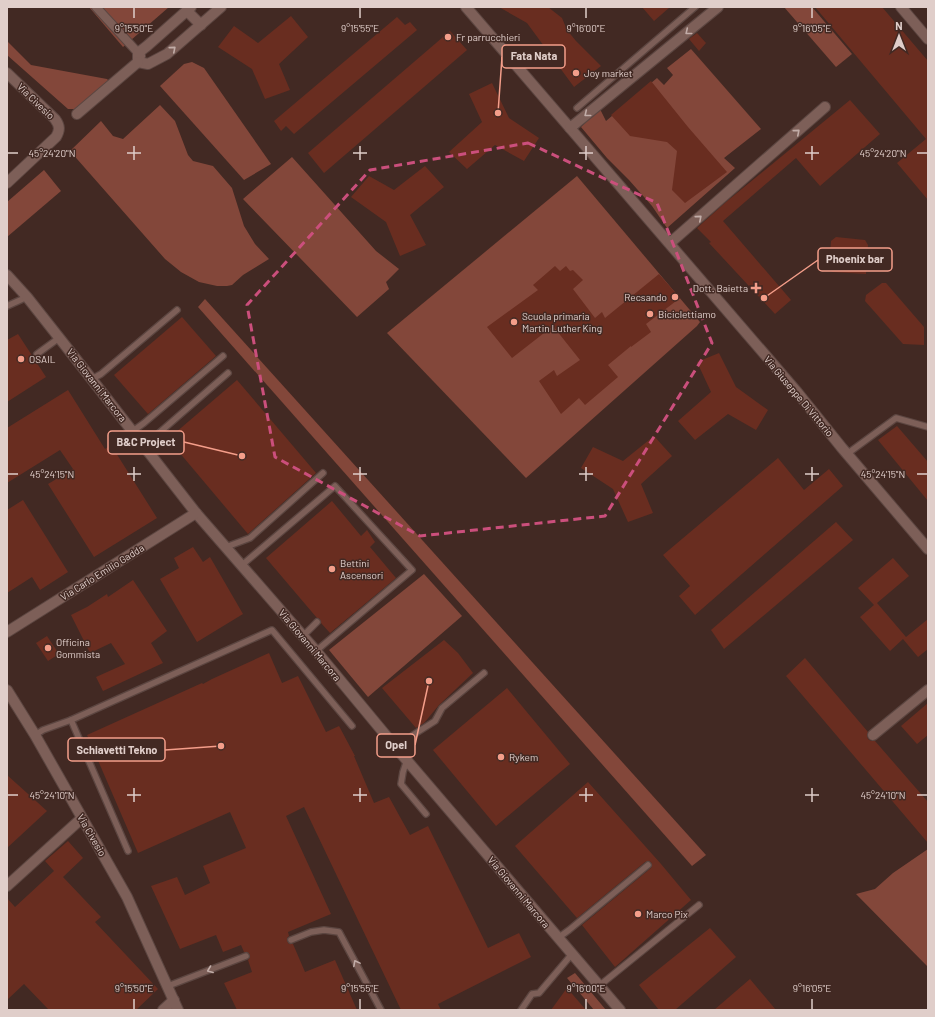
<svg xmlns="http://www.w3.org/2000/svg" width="935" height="1017" font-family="Barlow,sans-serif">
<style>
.green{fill:#83473a}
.building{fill:#692d20}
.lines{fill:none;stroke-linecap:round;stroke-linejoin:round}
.service-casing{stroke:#5c4641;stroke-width:8}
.pedestrian-casing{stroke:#5c4641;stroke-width:10}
.minor-casing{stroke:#5c4641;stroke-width:12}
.tertiary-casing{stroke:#5c4641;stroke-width:12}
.service{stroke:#7d5f58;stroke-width:5.5}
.pedestrian{stroke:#7d5f58;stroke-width:8}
.minor{stroke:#7d5f58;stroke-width:10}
.tertiary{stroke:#7d5f58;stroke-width:10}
.oneway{stroke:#c2ada8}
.marked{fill:none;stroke:#cb4f7c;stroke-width:3;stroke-dasharray:8 5;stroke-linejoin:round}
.ticks{fill:none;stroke:#e0ceca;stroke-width:1.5}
.poi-dot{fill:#f49e8a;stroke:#422923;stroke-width:1.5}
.labels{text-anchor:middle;stroke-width:3;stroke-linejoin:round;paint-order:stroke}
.poi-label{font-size:10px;fill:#e0ceca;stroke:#422923;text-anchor:start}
.street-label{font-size:10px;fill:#e0ceca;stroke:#422923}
.ticks-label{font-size:10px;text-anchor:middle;fill:#e0ceca;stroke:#422923;stroke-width:3;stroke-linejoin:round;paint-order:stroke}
.leader{fill:none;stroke:#f49e8a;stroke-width:1.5}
.callout-dot{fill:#f49e8a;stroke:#422923;stroke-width:1.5}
.callout{fill:#422923;stroke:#f49e8a;stroke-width:1.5}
.callout-label{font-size:11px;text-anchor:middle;font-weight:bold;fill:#e0ceca}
</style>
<rect width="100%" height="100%" fill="#422923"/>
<g class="green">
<polygon points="89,7 169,7 123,47"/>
<polygon points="784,7 812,7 852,54 836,67"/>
<polygon points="7,41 31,65 107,79 111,83 75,109 68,109 7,55"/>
<polygon points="691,49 761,129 724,158 735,168 667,228 652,206 629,180 607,158 581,127 600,109 606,121 657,78 664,85 673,75 667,68"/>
<polygon points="192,62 204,68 271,164 244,180 160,86 184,64"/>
<polygon points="160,105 175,121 188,155 193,161 213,166 232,188 244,226 255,244 269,259 243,275 232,285 227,286 217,286 199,282 181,272 165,259 70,151 101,121 113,136 123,139"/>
<polygon points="292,157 376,251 399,269 386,282 389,289 357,317 243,199"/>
<polygon points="44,170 61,191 7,237 7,202"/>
<polygon points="577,176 700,322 697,326 526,478 387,333"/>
<polygon points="205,299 706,855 692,866 198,307"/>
<polygon points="424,574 462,616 368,697 329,650"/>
<polygon points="928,849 928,967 856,894 875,889 893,873"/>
<polygon points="575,973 606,1010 594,1010 567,978"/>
</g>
<g class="building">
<polygon points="499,7 548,7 562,18 567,30 576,41 601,66 574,87 527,23"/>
<polygon points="642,7 670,7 654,21"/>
<polygon points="815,7 882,7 928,61 928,200 897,163 926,139"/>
<polygon points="291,16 308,37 279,64 290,90 265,99 252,69 218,47 234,26 258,43"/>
<polygon points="397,17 405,25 410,22 417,30 294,134 286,126 281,131 274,121"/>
<polygon points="450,31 467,50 324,173 308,153"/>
<polygon points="697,33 706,43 699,51 689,39"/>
<polygon points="651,81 688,127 727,172 685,203 672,190 677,151 667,142 630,136 611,115"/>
<polygon points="492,83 509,118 539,138 524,161 495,145 467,169 449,152 482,122 469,94"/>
<polygon points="850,100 880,134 820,186 796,158 723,221 791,300 775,314 709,243 711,242 697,228 726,202"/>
<polygon points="425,166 444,187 410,215 426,245 400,256 386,222 351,197 369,176 394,190"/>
<polygon points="836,237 865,240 868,245 866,274 832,272 829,268 831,241"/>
<polygon points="555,266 560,271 566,266 570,271 573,270 583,280 573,289 595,318 602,312 605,318 659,274 680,298 646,324 651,332 631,347 631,346 608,365 618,377 585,405 579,398 561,414 539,381 554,370 557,376 580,360 553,326 512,358 487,327 538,290 533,285"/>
<polygon points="882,283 886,283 924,327 924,345 903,344 865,301 866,295"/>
<polygon points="182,317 216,356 148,414 114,375"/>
<polygon points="18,334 46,377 7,402 7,340"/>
<polygon points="719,353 736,387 768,410 756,430 728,414 695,440 678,421 711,392 697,362"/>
<polygon points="237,380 316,473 248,534 168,439"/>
<polygon points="68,390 105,449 111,445 157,518 94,557 48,484 73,469 60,450 7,483 7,428"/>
<polygon points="897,426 928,462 928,501 878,440"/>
<polygon points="654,436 672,456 641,484 653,513 628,522 613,489 581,468 593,447 623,461"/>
<polygon points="778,458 804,490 829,469 843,486 695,615 679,596 690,586 663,555"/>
<polygon points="23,500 68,572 40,590 32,577 7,593 7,510"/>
<polygon points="332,501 361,536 367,530 375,542 370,547 396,578 330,633 321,623 320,619 317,618 266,558"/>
<polygon points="836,522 853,540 724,649 711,630"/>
<polygon points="193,547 203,562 210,557 243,614 197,642 160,579 179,568 174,558"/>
<polygon points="893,558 909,576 877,603 906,637 928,619 928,649 918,657 903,639 890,651 860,617 874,605 858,588"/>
<polygon points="133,580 167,631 151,643 163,663 103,691 96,677 125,664 111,643 90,653 71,615 87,607 107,594 108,597"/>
<polygon points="47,636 59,654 48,661 36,643"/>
<polygon points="444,640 458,653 473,673 439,705 424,723 416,728 382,688"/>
<polygon points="269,653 282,683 298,676 326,732 339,726 355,756 354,756 374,803 389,797 410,835 428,826 488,948 519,933 531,957 438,1004 441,1010 401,1010 304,807 286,816 331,914 288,932 289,936 287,938 287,941 289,944 293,944 305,972 335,960 357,1010 237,1010 224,983 252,972 248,960 250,957 249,953 244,952 241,945 223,952 216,935 180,949 151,886 177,877 185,895 210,883 203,866 246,848 230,812 138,853 87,735 202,683 203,684 212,679"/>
<polygon points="805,658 868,732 867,736 868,739 871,741 875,741 928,802 928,843 786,676"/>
<polygon points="507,688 570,764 496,826 433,750"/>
<polygon points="928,703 928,735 917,744 901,726"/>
<polygon points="7,775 47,811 7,848"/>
<polygon points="588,782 661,864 691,900 615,967 582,925 651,868 652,865 651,862 648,861 645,862 577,918 515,846"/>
<polygon points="68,841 83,858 63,877 101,917 95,922 158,989 136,1010 49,1010 24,984 7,1000 7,898 15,907 54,871 45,861"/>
<polygon points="710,928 736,957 675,1010 659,1010 639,985"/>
<polygon points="750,979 776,1010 714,1010"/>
<polygon points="567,988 586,1010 551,1010"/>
</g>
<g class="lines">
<g class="service-casing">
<g id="service">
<polyline points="577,108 695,7"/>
<polyline points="7,306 27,297"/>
<polyline points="37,354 59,338"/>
<polyline points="92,379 101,374 177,310"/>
<polyline points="133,431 144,423 223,356"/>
<polyline points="144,446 228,373"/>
<polyline points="847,454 896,418 928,427"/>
<polyline points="226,547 250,538 323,473"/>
<polyline points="242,565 335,486 412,570 316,651"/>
<polyline points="303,636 317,622"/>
<polyline points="71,720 272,630 352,726"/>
<polyline points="35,735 43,730 71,720 128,851"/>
<polyline points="398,750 413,735 435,721 442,708 484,673"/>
<polyline points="407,760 403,772 401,784 426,814"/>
<polyline points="558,938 569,930 648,865"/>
<polyline points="291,940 311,932 324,930 339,932 381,1010"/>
<polyline points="168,986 246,956"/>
<polyline points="599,986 699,905"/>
<polyline points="521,1010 532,994 539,993 572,954"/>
</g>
</g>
<g class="pedestrian-casing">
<polyline id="pedestrian" points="96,7 141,56"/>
</g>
<g class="minor-casing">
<g id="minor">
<polyline points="466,7 797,392 842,448 928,549"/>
<polyline points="901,7 928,39"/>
<polyline points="187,11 201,25"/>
<polyline points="138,62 148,64 167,54 221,7"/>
<polyline points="138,62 138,53 147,46 191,7"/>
<polyline points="77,114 138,62"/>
<polyline points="570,128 718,7"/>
<polyline points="670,243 825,107"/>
<polyline points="7,275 27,297 83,368 196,513 316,651 398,750 620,1010"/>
<polyline points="7,632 196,513"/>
<polyline points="873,735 928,690"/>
<polyline points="7,886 82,818"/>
<polyline points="163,1010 174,1000"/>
</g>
</g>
<g class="tertiary-casing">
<g id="tertiary">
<path d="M7 73 55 119C60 126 60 130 56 137L7 183"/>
<polyline points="7,690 35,735 127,897 178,1010"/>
</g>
</g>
<use href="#service" class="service"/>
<use href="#pedestrian" class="pedestrian"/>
<use href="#minor" class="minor"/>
<use href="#tertiary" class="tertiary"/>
</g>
<defs><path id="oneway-chevron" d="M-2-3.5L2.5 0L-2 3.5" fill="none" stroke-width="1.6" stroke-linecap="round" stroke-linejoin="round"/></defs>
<g class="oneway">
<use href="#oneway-chevron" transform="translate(688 32) rotate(141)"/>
<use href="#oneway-chevron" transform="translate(173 49) rotate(-41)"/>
<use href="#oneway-chevron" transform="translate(587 114) rotate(141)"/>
<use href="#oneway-chevron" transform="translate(797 132) rotate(-41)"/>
<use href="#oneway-chevron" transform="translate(699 218) rotate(-41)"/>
<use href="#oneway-chevron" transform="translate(356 963) rotate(-118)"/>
<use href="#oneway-chevron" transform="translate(210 970) rotate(159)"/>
</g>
<path class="marked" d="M528 143 657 203 712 343 605 516 420 536 275 457 247 305 370 170Z"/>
<path class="ticks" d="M134 8V18M360 8V18M586 8V18M812 8V18M134 146V160M360 146V160M586 146V160M812 146V160M8 153H18M127 153H141M353 153H367M579 153H593M805 153H819M917 153H927M134 467V481M360 467V481M586 467V481M812 467V481M8 474H18M127 474H141M353 474H367M579 474H593M805 474H819M917 474H927M134 788V802M360 788V802M586 788V802M812 788V802M8 795H18M127 795H141M353 795H367M579 795H593M805 795H819M917 795H927M134 999V1009M360 999V1009M586 999V1009M812 999V1009"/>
<g class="poi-dot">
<circle cx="448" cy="37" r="4"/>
<circle cx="576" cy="73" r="4"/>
<path d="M754 282h4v4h4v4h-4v4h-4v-4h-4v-4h4z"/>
<circle cx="675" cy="297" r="4"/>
<circle cx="650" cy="314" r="4"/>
<circle cx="514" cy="322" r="4"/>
<circle cx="21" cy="359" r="4"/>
<circle cx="332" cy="569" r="4"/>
<circle cx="48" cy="648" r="4"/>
<circle cx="501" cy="757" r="4"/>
<circle cx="638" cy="914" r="4"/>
</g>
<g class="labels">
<g class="poi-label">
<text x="456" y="41">Fr parrucchieri</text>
<text x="584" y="77">Joy market</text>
<text x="748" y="292" text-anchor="end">Dott. Baietta</text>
<text x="667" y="301" text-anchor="end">Recsando</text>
<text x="658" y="318">Biciclettiamo</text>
<text x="522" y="320">Scuola primaria<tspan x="522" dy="12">Martin Luther King</tspan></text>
<text x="29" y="363">OSAIL</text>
<text x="340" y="567">Bettini<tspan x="340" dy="12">Ascensori</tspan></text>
<text x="56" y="646">Officina<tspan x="56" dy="12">Gommista</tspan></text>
<text x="509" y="761">Rykem</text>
<text x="646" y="918">Marco Pix</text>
</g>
<g class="street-label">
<text transform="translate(36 101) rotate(44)" y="4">Via Civesio</text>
<text transform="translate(97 385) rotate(52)" y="4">Via Giovanni Marcora</text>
<text transform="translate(799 396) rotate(50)" y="4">Via Giuseppe Di Vittorio</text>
<text transform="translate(102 572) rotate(-32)" y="4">Via Carlo Emilio Gadda</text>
<text transform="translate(310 645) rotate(50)" y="4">Via Giovanni Marcora</text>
<text transform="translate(92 835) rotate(60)" y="4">Via Civesio</text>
<text transform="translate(519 892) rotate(50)" y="4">Via Giovanni Marcora</text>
</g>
</g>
<g class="ticks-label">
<text x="134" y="32">9°15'50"E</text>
<text x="360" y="32">9°15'55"E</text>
<text x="586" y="32">9°16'00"E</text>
<text x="812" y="32">9°16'05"E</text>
<text x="52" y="157">45°24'20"N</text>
<text x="883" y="157">45°24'20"N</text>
<text x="52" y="478">45°24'15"N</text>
<text x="883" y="478">45°24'15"N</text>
<text x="52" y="799">45°24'10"N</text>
<text x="883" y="799">45°24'10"N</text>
<text x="134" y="992">9°15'50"E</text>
<text x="360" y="992">9°15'55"E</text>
<text x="586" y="992">9°16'00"E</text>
<text x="812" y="992">9°16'05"E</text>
</g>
<path class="leader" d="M498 113L502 57M764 298L818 260M242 456L184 442M429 681L415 745M221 746L165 750"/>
<g class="callout-dot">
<circle cx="498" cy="113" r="4"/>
<circle cx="764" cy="298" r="4"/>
<circle cx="242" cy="456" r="4"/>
<circle cx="429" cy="681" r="4"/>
<circle cx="221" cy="746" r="4"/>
</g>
<g class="callout">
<rect x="502" y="45" width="63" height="23" rx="4"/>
<rect x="818" y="248" width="74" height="23" rx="4"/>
<rect x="108" y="431" width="76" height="23" rx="4"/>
<rect x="377" y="734" width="38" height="23" rx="4"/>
<rect x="68" y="738" width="97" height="23" rx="4"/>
</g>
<g class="callout-label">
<text x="534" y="60">Fata Nata</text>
<text x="855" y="263">Phoenix bar</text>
<text x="146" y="446">B&amp;C Project</text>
<text x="396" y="749">Opel</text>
<text x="117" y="754">Schiavetti Tekno</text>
</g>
<rect width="935" height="1017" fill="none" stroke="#e0ceca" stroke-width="16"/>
<g transform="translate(899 36)" stroke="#422923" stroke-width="3" paint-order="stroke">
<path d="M0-3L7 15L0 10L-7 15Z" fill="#e0ceca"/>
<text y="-6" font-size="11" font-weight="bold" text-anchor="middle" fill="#e0ceca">N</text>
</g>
</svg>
